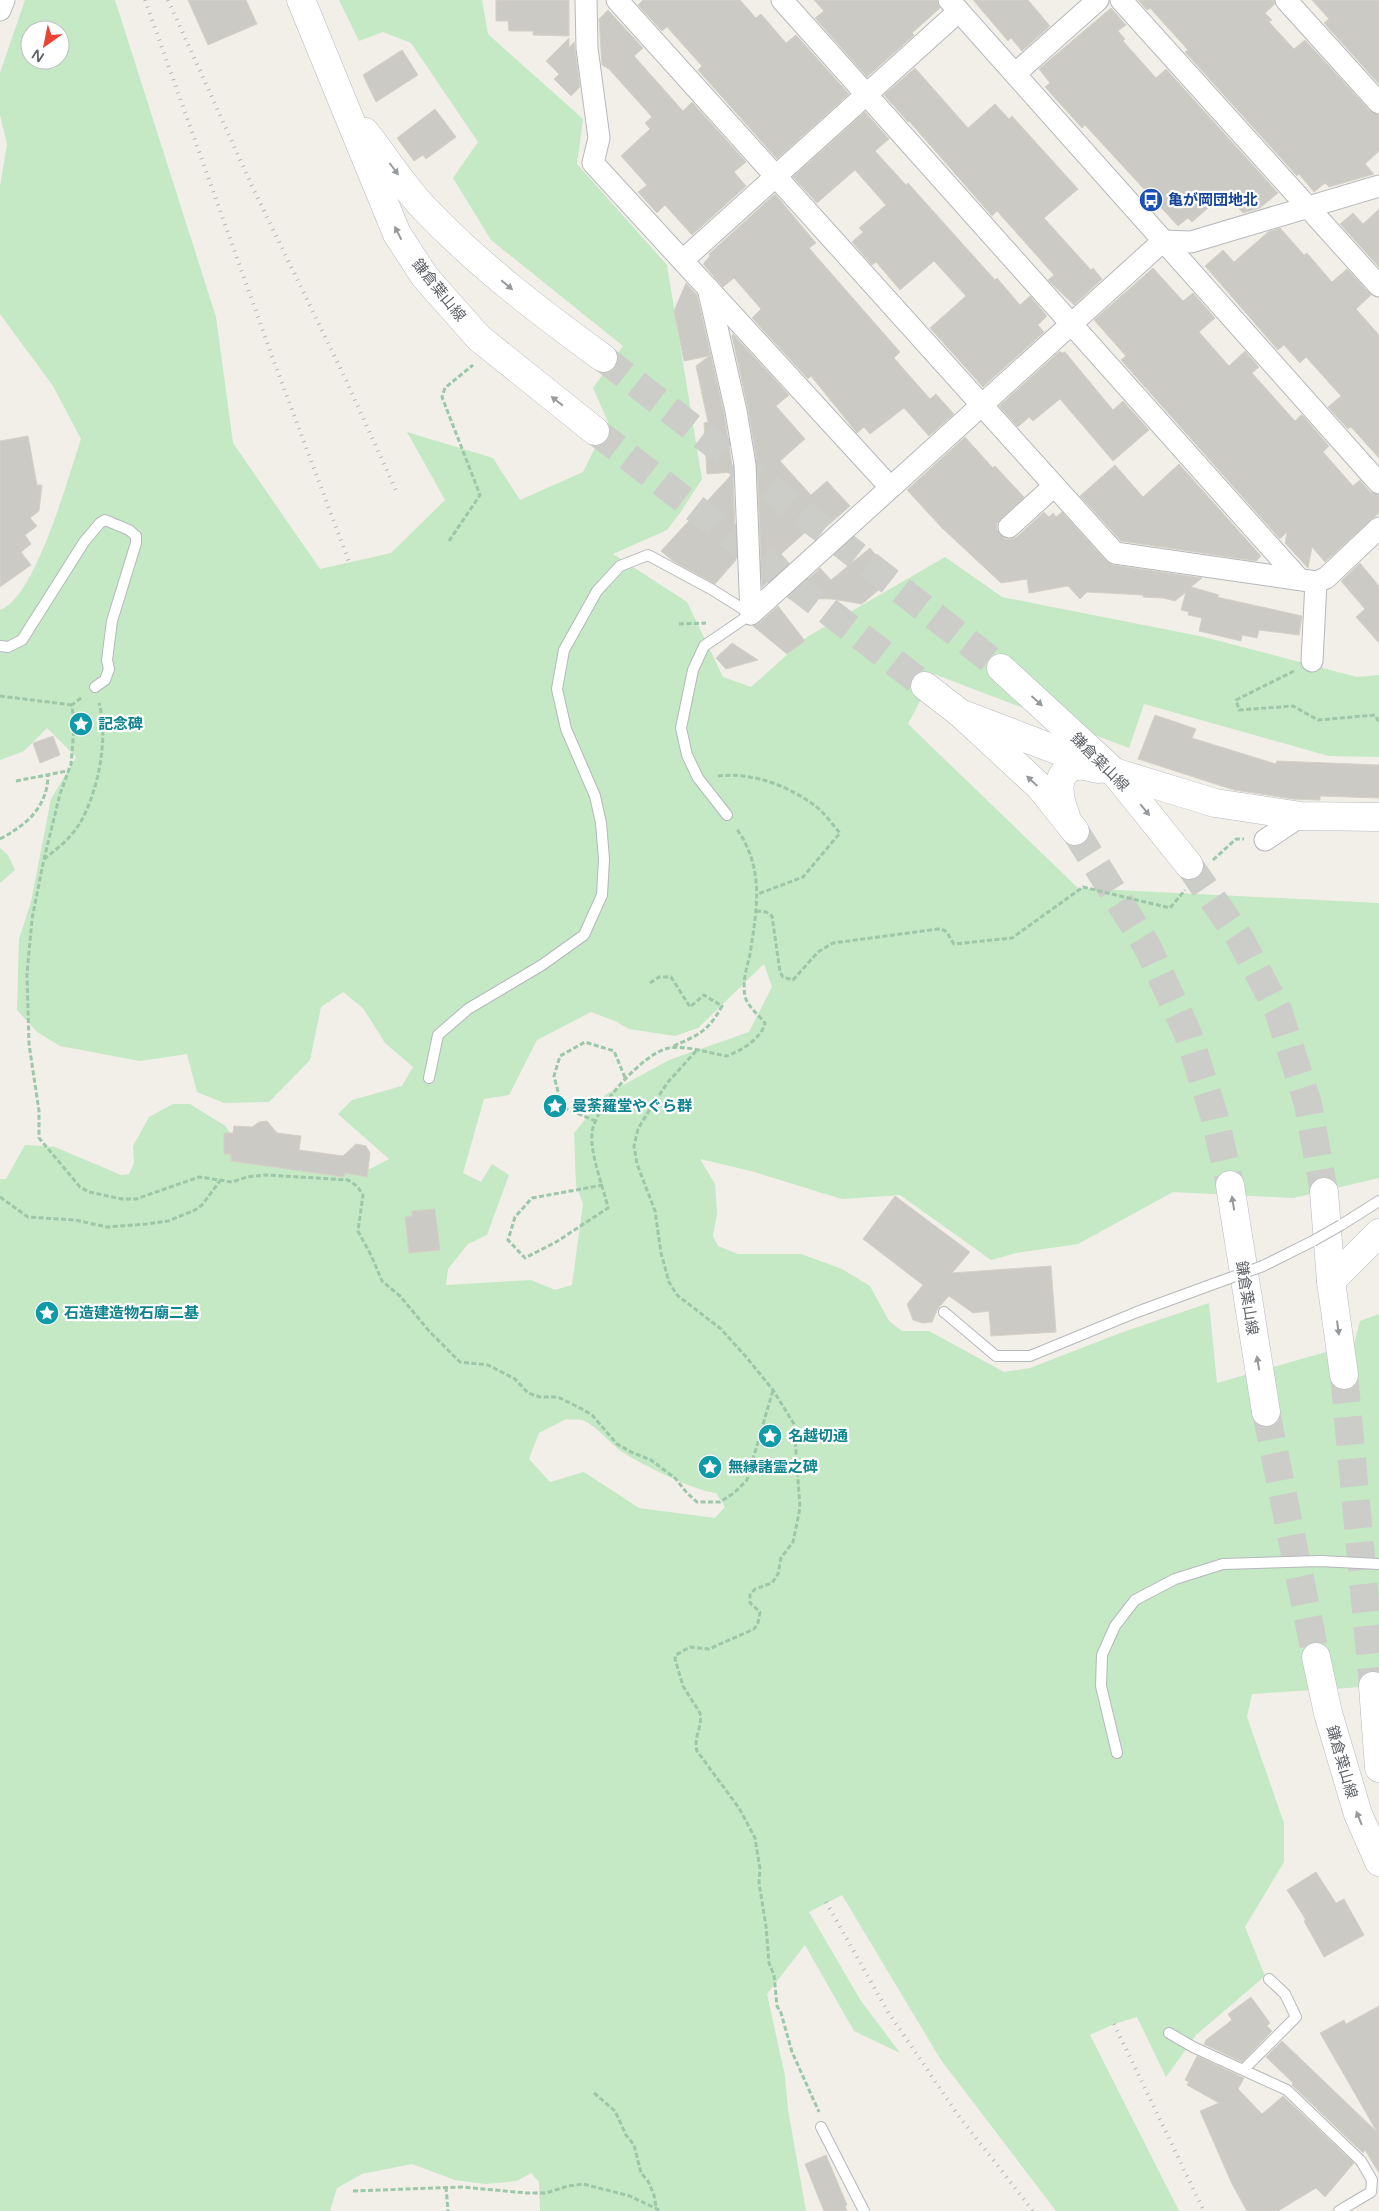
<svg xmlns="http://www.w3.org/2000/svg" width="1379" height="2211" font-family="'Varela Round','Noto Sans JP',sans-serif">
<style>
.green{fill:#c5e8c5;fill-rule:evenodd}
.building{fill:#cccac5;stroke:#d6d1c6}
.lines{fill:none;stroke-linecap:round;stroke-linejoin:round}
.secondary-tunnel{stroke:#ccccc8;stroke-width:28;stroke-dasharray:28 14;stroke-linecap:butt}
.lane-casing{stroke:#b5b8bc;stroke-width:12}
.street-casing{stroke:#b5b8bc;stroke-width:23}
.secondary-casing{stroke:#b6babf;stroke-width:29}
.path{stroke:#9cc7a9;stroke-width:3;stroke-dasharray:5 2.5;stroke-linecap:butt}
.lane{stroke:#fff;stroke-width:10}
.street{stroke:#fff;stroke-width:21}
.secondary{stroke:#fff;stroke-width:28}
.rail{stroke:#b6b7b8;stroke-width:4;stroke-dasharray:1 6;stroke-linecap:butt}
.lane-bridge-casing{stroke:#b5b8bc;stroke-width:12;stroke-linecap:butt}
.lane-bridge{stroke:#fff;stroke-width:10}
.oneway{fill:#979a9d}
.labels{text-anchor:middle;stroke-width:4.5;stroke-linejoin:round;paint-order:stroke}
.transit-label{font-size:15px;font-weight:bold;fill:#164399;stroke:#fff;text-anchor:start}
.street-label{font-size:15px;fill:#5f6368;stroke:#fff}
.culture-label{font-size:15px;font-weight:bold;fill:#0d838f;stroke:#fff;text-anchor:start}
</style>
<rect width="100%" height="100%" fill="#f1efe8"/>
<g class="green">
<path d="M25 0H115L216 317 233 443 320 569 391 553 445 500 407 432 493 458 520 500 583 472 608 422 593 388 623 346 491 240 453 178 478 142 411 43 383 32 359 41 339 0H482L488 34 583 119 577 164 667 265 702 479 680 513 667 530 613 554 687 602 723 677 751 687 807 637 945 557 1002 597 1204 637 1357 677 1379 675V757L1329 756 1144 704 1129 748 934 674 908 724 1078 888 1379 903V1178L1293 1198 1173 1192 1078 1244 1016 1253 991 1260 900 1195 842 1199 751 1171 700 1159 715 1184 717 1213 713 1236 718 1246 738 1254H801L842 1269 870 1286 889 1321 902 1331H929L1004 1372 1030 1368 1123 1332 1209 1303 1217 1383 1354 1344 1360 1321 1379 1314V1686L1252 1694 1247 1717 1284 1823V1862L1245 1927 1265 1976 1196 2035 1166 2077 1137 2017 1114 2024 1090 2035 1179 2211H1056L941 2060 842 1895 809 1912 861 2001 900 2053 854 2031 805 1945 767 1994 785 2076 788 2110 806 2211H540L539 2182 531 2173 517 2181 486 2184 455 2180 412 2164 362 2174 337 2188 330 2211H0V1179H6L25 1145 55 1147 121 1175 129 1174 134 1163 133 1146 149 1117 173 1104H190L206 1114 224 1125 242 1147 335 1167 370 1169 389 1159 338 1114 352 1100 402 1086 413 1067 385 1043 363 1008 343 992 321 1007 310 1060 269 1102 224 1103 197 1092 187 1054 140 1061 60 1046 37 1032 17 1010 19 939 31 902 51 799 76 757 47 728 24 751 0 760V610C35 599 69 475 81 439L53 386 0 314V186L7 144 0 115V73ZM30 30H60V60H30ZM764 964 772 987 749 1032 669 1060 605 1095 574 1133 576 1185 583 1204 572 1285 555 1290 531 1280 446 1285 448 1269 468 1244 487 1235 509 1175 492 1164 481 1182 463 1173 484 1099 509 1095 537 1040 591 1012 617 1022 629 1029 675 1036 698 1028ZM566 1419C571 1420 577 1419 582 1420 593 1423 611 1444 621 1451 640 1464 695 1491 716 1493L725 1507 715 1518 639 1508 584 1472 550 1482 529 1459 539 1433Z"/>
<polygon points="0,848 8,855 15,870 0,883"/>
</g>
<g class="building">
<polygon points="188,0 246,0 257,24 208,45"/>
<polygon points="496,0 569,0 569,36 533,35 533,31 509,31 508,21 496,21"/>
<polygon points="643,0 740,0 756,18 761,14 786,43 796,35 849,94 777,159 698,70 702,66 667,27 662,31 638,5"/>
<polygon points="814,0 937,0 940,8 912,33 914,35 867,77 815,18 824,11"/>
<polygon points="973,0 1028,0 1050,26 1022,51 1011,38 1008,41"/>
<polygon points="1138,0 1274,0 1275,4 1265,13 1272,20 1269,22 1294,49 1305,40 1370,111 1379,115 1379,151 1365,164 1374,174 1329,187 1325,183 1314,192 1299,174 1297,176 1185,52 1188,50 1150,8 1147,10"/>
<polygon points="1312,0 1379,0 1379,84 1324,23 1329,19"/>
<polygon points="1111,8 1126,25 1118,31 1125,39 1123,41 1156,78 1166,69 1278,193 1260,208 1243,213 1225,193 1192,222 1188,218 1178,226 1085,125 1082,128 1045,87 1050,83 1039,69"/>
<polygon points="608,10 643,48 634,56 683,111 692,102 746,162 734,172 746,186 692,235 665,205 657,213 638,192 647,185 621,156 650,129 645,123 652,117 609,69 602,65 599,19"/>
<polygon points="569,38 569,48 574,42 580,87 571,96 554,79 559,74 546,61"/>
<polygon points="402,50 418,75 376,102 363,75"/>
<polygon points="915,68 968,128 995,104 1009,119 1012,116 1078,189 1044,218 1091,270 1093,268 1102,279 1074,305 1048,280 1054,275 997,211 992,216 909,121 908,122 884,95"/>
<polygon points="435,109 456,137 426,159 423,155 414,161 397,138"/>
<polygon points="865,112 889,139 875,151 906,185 908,183 995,280 997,278 1020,305 1030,296 1047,316 1038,325 1044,332 983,387 930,328 966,296 934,261 900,290 876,262 872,265 852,242 863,232 859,228 886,205 855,170 817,203 793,177"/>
<polygon points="775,194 816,243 809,248 900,352 894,358 930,399 936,394 954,414 929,436 904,408 870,434 864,427 857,433 811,376 808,379 752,318 761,309 734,278 723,287 703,264 710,256 709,254"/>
<polygon points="1379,209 1379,267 1340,224 1353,213 1363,224"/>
<polygon points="1280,228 1304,255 1307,253 1332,282 1347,269 1371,295 1356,309 1379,335 1379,458 1351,427 1348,429 1328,407 1341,396 1306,357 1300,363 1284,345 1278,350 1205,266 1223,250 1234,262 1268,232"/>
<polygon points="1153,268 1183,301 1193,293 1215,318 1199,332 1229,366 1245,351 1259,367 1252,373 1295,421 1301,415 1303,416 1329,446 1323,452 1353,486 1360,480 1370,492 1379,495 1379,513 1325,562 1312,547 1308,568 1285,543 1287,532 1280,539 1121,360 1126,356 1094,320"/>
<polygon points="686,283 697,295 724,413 733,472 707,474 704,423 708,422 696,366 709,356 684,361 674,311"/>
<polygon points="733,334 789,395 776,406 805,439 780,461 811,495 827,481 850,506 817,535 810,528 781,554 789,563 762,587 757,463 748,409 732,336"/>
<polygon points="1060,351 1062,353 1065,352 1113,410 1123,401 1149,430 1113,461 1060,399 1033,421 1029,417 1018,427 999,406"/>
<polygon points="28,436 37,485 42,485 39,511 30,518 37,526 25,535 31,544 21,552 31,565 0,587 0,441"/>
<polygon points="965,437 993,468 995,466 1024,497 997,523 997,530 1005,539 1011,539 1017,537 1044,512 1049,517 1053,513 1056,517 1062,512 1106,561 1113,565 1202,578 1191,587 1219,595 1217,597 1302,616 1299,635 1259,630 1257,638 1242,635 1241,641 1199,631 1202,618 1188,615 1189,612 1181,610 1186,592 1175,601 1163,598 1143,597 1143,595 1087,592 1080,599 1068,586 1029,593 1027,579 1001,583 941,527 907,490"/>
<polygon points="1179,464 1261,556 1256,561 1121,541 1080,496 1115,465 1143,497"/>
<polygon points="733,473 736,560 715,584 673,561 661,551"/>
<polygon points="870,548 894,577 862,604 832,599 788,598 820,568 831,580"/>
<polygon points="1360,563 1379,586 1379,643 1356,617 1365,609 1341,581"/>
<polygon points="778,606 805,641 787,654 753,626 759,623"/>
<polygon points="732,643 758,660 726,669 716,658"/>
<polygon points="1155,715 1196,729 1192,738 1276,764 1277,761 1379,765 1379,798 1320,796 1320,800 1293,799 1234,790 1138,759"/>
<polygon points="53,736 60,755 40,763 33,743"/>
<polygon points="267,1121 277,1133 301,1136 299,1150 343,1156 356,1144 366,1146 370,1153 367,1177 345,1173 344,1177 231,1161 231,1154 224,1154 224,1133 233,1133 234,1126 252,1127 259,1122"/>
<polygon points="895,1196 970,1252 952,1273 1051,1266 1056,1332 991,1336 989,1311 973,1313 949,1296 938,1308 932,1322 923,1323 913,1320 907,1304 923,1285 863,1239"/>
<polygon points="435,1209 440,1250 409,1253 405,1217 412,1216 412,1211"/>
<polygon points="1316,1872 1336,1903 1344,1899 1364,1935 1324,1957 1304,1921 1306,1920 1287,1890"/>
<polygon points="1251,1997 1270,2023 1267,2026 1272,2031 1242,2062 1204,2044 1206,2040 1232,2020 1228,2014"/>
<polygon points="1379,2006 1379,2173 1365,2150 1363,2153 1292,2085 1293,2083 1266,2057 1282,2041 1377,2132 1320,2033 1344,2020 1346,2024"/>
<polygon points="1197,2056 1244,2078 1238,2089 1262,2114 1283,2096 1354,2163 1325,2197 1316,2188 1278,2211 1247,2211 1232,2184 1200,2111 1219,2103 1187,2085 1189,2082 1185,2080"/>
<polygon points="826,2155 847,2205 845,2206 847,2211 824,2211 805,2164"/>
</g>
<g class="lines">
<g class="secondary-tunnel">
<polyline points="603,358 1001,668"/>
<polyline points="595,431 925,686"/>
<polyline points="1075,831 1147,946 1188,1034 1215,1118 1230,1185"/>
<polyline points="1189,865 1239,937 1278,1010 1308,1104 1324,1192"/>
<polyline points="1344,1375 1373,1686"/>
<polyline points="1266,1412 1316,1657"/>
</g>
<g class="lane-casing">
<g id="lane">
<polyline points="0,646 8,647 22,640 84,542 100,523 105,520 129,530 136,536 136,543 112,621 107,660 109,669 105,680 95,687"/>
<polyline points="429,1078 438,1035 468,1009 542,965 584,935 602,895 604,859 601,823 595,796 566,729 557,689 564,650 597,591 620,566 648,555 711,589 751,614 704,646 693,670 681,728 687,755 698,778 727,815"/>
<polyline points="1341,1225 1379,1201"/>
<polyline points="1263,1266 1313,1241"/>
<polyline points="944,1312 996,1356 1030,1356 1137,1312 1216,1283"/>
<polyline points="1117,1753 1101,1686 1102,1655 1115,1626 1135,1600 1175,1579 1223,1564 1320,1561 1379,1564"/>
<polyline points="1169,2033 1193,2047 1287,2090 1361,2161 1372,2180 1371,2192 1339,2211"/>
<polyline points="1244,2069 1296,2017 1285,1994 1269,1979"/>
<polyline points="821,2127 864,2211"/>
</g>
</g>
<g class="street-casing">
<g id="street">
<polyline points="586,0 587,48 599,138 593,163 890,487"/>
<polyline points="617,0 1115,553 1316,582 1326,578 1379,528"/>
<polyline points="782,0 1299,579"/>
<polyline points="949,0 1379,483"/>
<polyline points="1121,0 1379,286"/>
<polyline points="1286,0 1379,103"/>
<polyline points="0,10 4,0"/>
<polyline points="1016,73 1098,0"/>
<polyline points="683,260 959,11"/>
<polyline points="708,288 736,411 745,465 751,614"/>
<polyline points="1009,527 1054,486"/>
<polyline points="751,614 1163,241 1191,242 1379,186"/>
<polyline points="1312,661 1316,582"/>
<polyline points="1265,840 1301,816"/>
</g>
</g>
<g class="secondary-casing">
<g id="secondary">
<polyline points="301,0 397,234 425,277 479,338 595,431"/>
<path d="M365 132C385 157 402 185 424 208 478 265 540 312 603 358"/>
<polyline points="1001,668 1114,772 1189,865"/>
<polyline points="925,686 960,713 1040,787 1075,831"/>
<polyline points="960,713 1114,772 1215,803 1301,816 1379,817"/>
<path d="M1066 816C1059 799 1052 770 1078 766 1084 765 1092 768 1098 769"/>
<polyline points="1230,1185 1266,1412"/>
<polyline points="1324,1192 1331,1281 1344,1375"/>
<polyline points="1331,1281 1379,1233"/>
<polyline points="1316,1657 1328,1713 1358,1814 1379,1862"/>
<polyline points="1373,1686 1379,1768"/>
</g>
</g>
<g class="path">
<polyline points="449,541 480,495 442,397 445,388 473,365"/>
<polyline points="679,624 706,623"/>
<polyline points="1294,671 1236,700 1239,710 1293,706 1318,720 1375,715 1379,722"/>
<polyline points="0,696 72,705"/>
<polyline points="81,698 72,705 74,728 71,764 60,794 44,859 32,919 27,974 29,1044 39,1111 39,1138 80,1187 89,1192 122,1199 136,1199 199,1177 232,1182 247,1177 267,1175 348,1180 357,1186 363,1195 358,1231 371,1255 382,1281 400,1296 429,1331 460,1362 488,1365 515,1379 528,1393 540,1397 558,1397 582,1409 592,1415 617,1444 631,1452 651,1460 675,1478 687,1493 697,1502 720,1502 734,1493 747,1480 773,1390"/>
<path d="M718 776C751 772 787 785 814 805 824 812 832 824 840 833L803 877 758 894"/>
<polyline points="16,781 67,771"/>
<path d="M0 839C26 825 47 808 48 776"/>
<path d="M44 859C57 849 71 838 80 823 98 792 109 738 99 703"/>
<polyline points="1213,860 1236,839 1244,839"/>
<path d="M756 911 766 912 772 916 780 972 783 977 793 980 818 952 833 943 938 929C949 929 948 937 954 944L1012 938 1083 887 1170 908 1185 890"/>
<path d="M650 983 659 977H671L690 1007 704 995 722 1006C708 1032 697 1036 671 1047"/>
<path d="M696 1051 668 1082 650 1109 638 1129 634 1146 637 1164 655 1211 661 1253 669 1282 677 1295 721 1329 747 1358 773 1390 794 1424 800 1508 793 1542 781 1558 778 1574 772 1583 755 1589 750 1595V1603L760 1612 758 1623 754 1629 709 1649 690 1647 676 1655 675 1659 683 1686 700 1713C703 1726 693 1738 697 1751L739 1808 755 1838 760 1869 759 1883 766 1926 769 1963 774 1975 777 2006 781 2013 792 2052 819 2112"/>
<polyline points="596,1121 562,1107 554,1076 560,1056 585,1042 614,1051 626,1080"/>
<path d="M603 1185 532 1198 515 1217 508 1240 525 1258 556 1242 608 1208C603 1186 590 1154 592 1133 594 1108 644 1052 669 1048 684 1045 710 1053 726 1056 740 1052 762 1038 765 1023 759 1015 747 1006 745 996 742 981 747 968 750 954 757 909 765 868 736 828"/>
<polyline points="0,1197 28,1217 75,1220 107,1227 147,1224 168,1221 195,1210 202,1205 220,1181"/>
<polyline points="594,2093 615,2111 626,2135 634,2145 641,2173 648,2181 654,2195 656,2207"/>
<polyline points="446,2187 448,2211"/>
<polyline points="353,2191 462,2187 527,2193 546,2193 568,2186 583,2184 630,2196 661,2211"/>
</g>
<use href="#lane" class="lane"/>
<use href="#street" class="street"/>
<use href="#secondary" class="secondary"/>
<g class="rail">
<polyline points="145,0 273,359 349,562"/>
<polyline points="168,0 252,186 345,378 398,495"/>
<polyline points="826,1902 888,2012 958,2115 1033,2211"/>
<polyline points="1114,2024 1204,2211"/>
</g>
<g class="lane-bridge-casing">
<g id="lane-bridge">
<polyline points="1313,1241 1341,1225"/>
<polyline points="1216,1283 1263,1266"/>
</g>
</g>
<use href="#lane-bridge" class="lane-bridge"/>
</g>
<defs><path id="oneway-solid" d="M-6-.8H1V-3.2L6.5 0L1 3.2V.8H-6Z" transform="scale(1.25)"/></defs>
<g class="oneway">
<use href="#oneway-solid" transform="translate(394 169) rotate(53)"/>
<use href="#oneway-solid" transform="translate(398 233) rotate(-117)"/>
<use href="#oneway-solid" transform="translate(507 285) rotate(40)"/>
<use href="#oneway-solid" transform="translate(557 401) rotate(-142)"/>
<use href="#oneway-solid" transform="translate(1037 701) rotate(42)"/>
<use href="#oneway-solid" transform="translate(1032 781) rotate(-137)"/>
<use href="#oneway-solid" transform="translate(1145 810) rotate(51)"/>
<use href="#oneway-solid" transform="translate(1233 1203) rotate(-99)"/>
<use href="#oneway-solid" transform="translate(1338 1328) rotate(82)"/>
<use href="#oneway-solid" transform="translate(1258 1363) rotate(-99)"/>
<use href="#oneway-solid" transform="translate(1359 1818) rotate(-112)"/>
</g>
<defs>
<g id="bus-disc" transform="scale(1.25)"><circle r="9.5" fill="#1a4fb4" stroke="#fff"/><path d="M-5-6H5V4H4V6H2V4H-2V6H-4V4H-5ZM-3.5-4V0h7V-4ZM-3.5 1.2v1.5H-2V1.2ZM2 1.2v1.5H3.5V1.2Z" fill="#fff"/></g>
<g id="sight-disc" transform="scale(1.25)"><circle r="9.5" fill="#0f9aa8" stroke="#fff"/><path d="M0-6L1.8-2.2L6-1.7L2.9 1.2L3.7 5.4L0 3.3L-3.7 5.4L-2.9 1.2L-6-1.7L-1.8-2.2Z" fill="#fff"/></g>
</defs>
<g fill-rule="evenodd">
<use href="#bus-disc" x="1151" y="200"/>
<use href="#sight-disc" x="81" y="724"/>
<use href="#sight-disc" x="555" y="1106"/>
<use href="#sight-disc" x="47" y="1313"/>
<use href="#sight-disc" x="770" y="1436"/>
<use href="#sight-disc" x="710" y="1467"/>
</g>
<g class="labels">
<g class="transit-label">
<text x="1168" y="205">亀が岡団地北</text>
</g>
<g class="street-label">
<text transform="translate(439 290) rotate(51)" y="5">鎌倉葉山線</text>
<text transform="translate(1100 762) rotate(45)" y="5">鎌倉葉山線</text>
<text transform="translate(1247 1298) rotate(81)" y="5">鎌倉葉山線</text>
<text transform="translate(1342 1762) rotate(74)" y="5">鎌倉葉山線</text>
</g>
<g class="culture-label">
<text x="98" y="729">記念碑</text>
<text x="572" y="1111">曼荼羅堂やぐら群</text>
<text x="64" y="1318">石造建造物石廟二基</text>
<text x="788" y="1441">名越切通</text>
<text x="728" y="1472">無縁諸霊之碑</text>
</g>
</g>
<g transform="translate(45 45) rotate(213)"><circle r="24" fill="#ffffff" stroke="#bfc1c3"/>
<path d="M0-4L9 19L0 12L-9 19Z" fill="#ea4335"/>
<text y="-8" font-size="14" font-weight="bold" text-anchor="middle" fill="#5f6368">N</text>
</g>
</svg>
